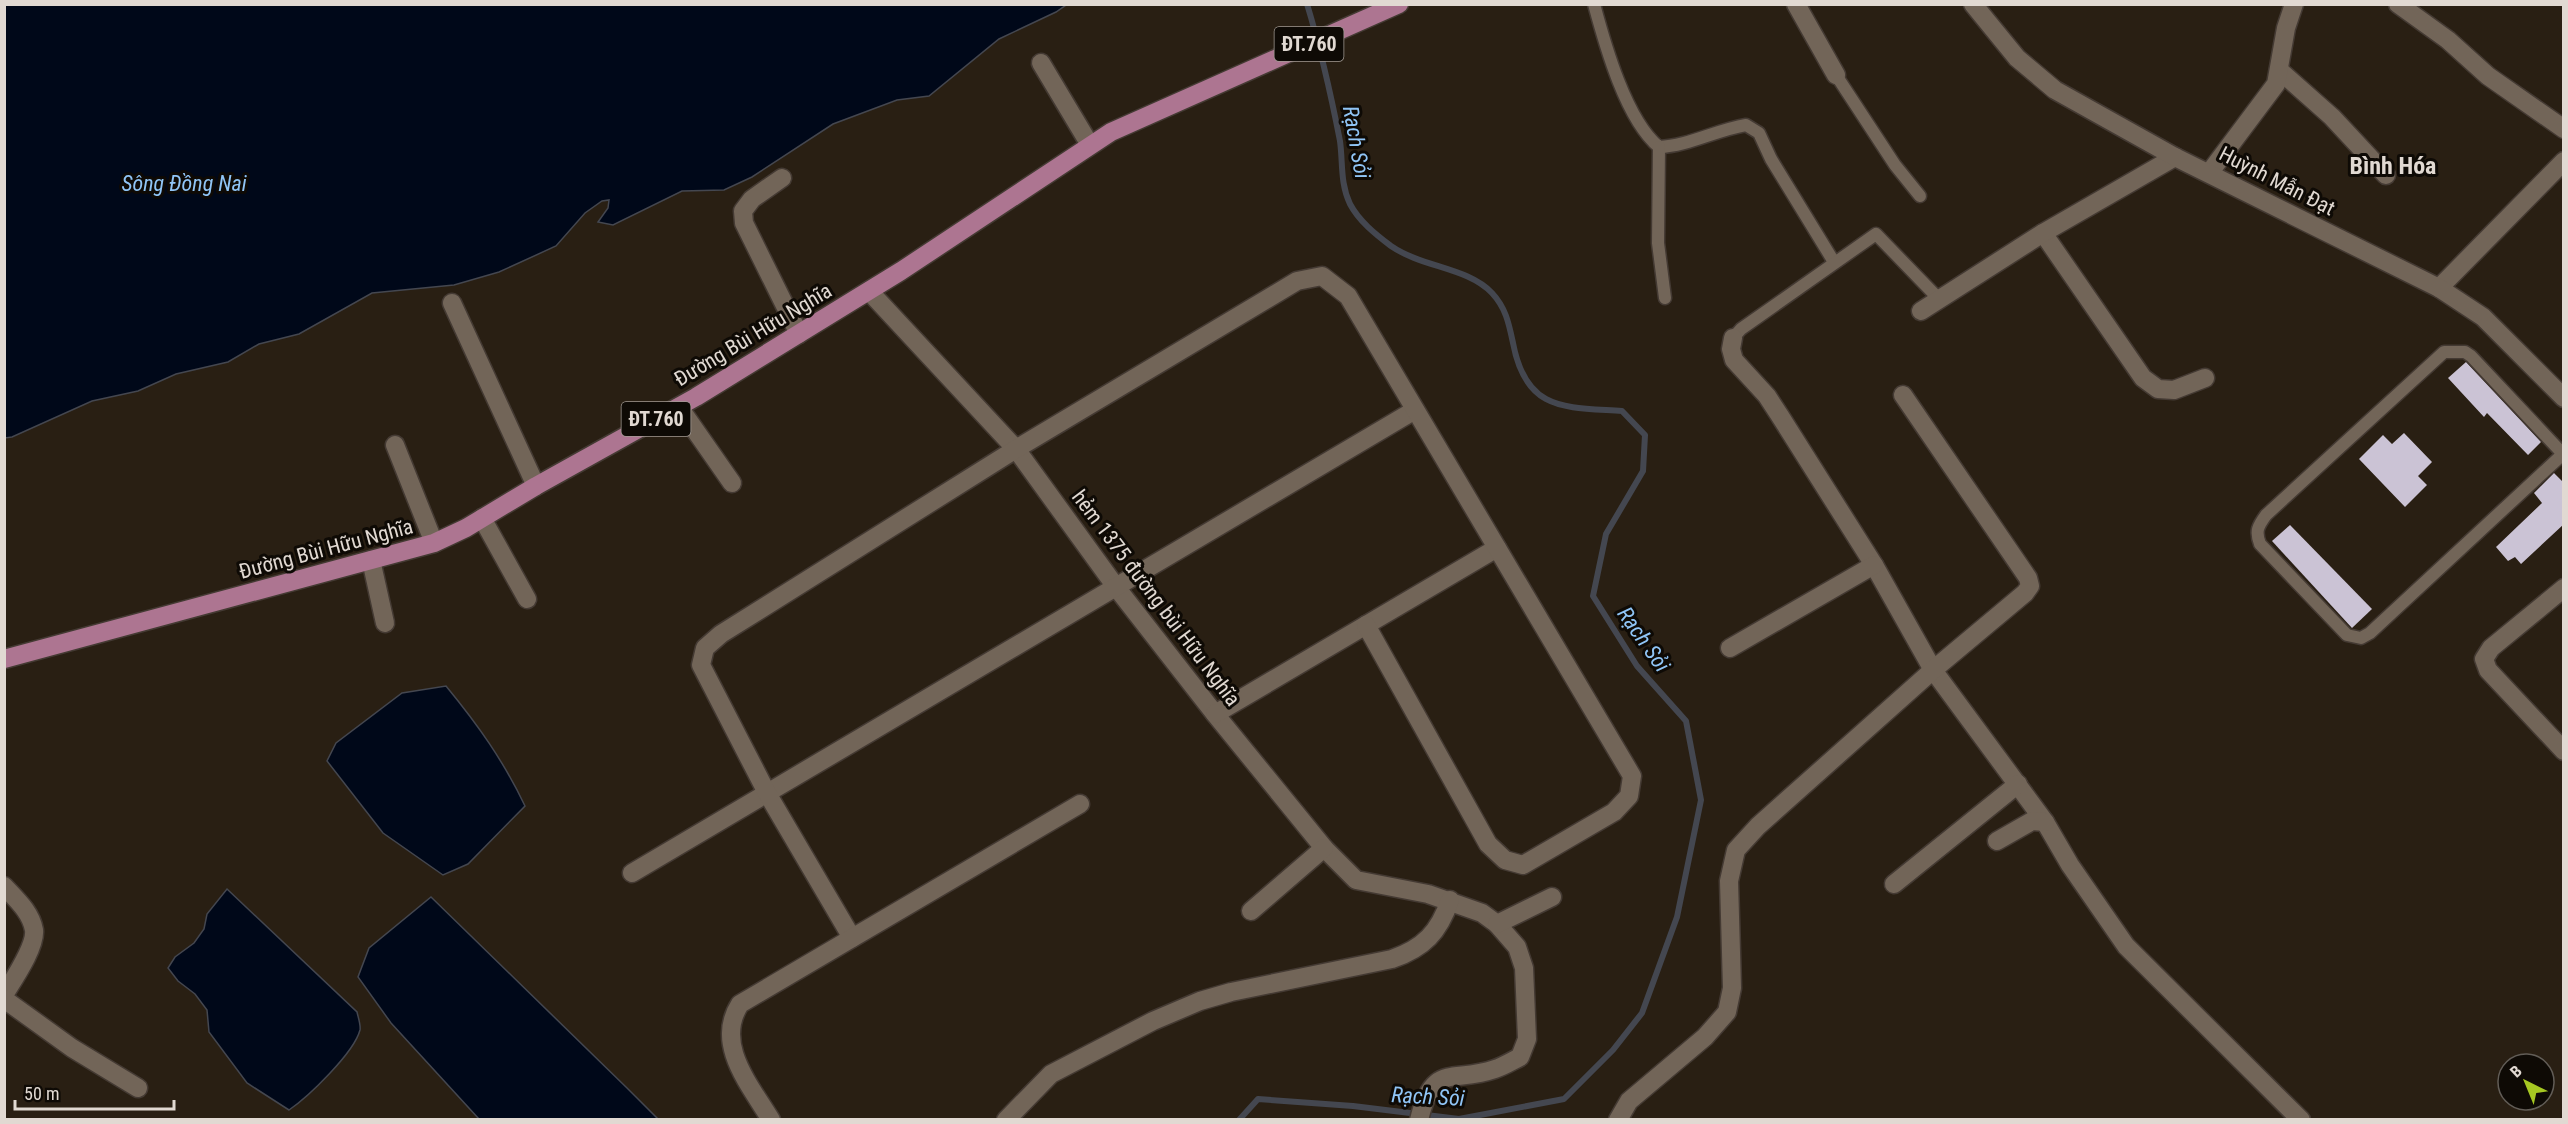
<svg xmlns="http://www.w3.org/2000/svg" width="2568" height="1124" font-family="'Roboto Condensed',sans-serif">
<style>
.water{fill:#000819;stroke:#444750;stroke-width:1.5}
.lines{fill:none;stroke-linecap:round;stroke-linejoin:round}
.stream{stroke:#444750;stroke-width:6}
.building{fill:#cbc3d5}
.lane-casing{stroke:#443a33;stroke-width:15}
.street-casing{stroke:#443a33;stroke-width:21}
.secondary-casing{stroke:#443a33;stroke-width:21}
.primary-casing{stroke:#443a33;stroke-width:21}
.lane{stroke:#726558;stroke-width:12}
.street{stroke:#726558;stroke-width:18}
.secondary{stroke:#726558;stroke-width:18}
.primary{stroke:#ad7591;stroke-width:18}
.labels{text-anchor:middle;stroke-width:6;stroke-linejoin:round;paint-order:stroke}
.shield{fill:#0e0a05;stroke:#a29b94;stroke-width:1.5}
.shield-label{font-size:20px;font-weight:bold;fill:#e1d9d2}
.street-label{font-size:21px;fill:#e1d9d2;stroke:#0e0a05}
.water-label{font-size:22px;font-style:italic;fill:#90c5f6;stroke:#0e0a05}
.quarter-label{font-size:24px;font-weight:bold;fill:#e1d9d2;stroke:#0e0a05}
</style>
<rect width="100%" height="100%" fill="#291f13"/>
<g class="water">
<polygon points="5,4 1066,4 1066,5 1056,12 999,39 929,96 897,100 833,124 752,177 724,190 682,191 613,225 598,222 608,208 609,200 602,201 585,213 556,246 499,272 454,285 372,293 299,334 259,344 228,362 176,374 138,391 92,401 12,437 5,438"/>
<path d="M446 686C478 725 503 760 525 806L468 864 443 875 383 833 327 761 336 743 402 693Z"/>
<path d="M227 889 357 1012C358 1017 361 1025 360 1030 354 1053 308 1097 289 1110L247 1083 209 1032 207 1010 195 994 178 981 168 968 175 957 194 943 204 929 207 914Z"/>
<polygon points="431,897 627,1088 658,1119 479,1119 391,1023 358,977 369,948"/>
</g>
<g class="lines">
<path class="stream" d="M1239 1120 1258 1099 1353 1106 1459 1119 1564 1099 1613 1050 1642 1013 1677 917 1701 800 1686 721 1637 666 1593 596 1606 534 1643 471 1645 435 1622 411C1565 407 1526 412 1513 343 1509 324 1506 308 1492 293 1467 267 1423 268 1391 246 1375 234 1359 221 1350 204 1340 183 1343 163 1340 141 1331 95 1321 50 1307 4"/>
</g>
<g class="building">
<polygon points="2466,362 2541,442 2528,455 2487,413 2484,417 2448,378"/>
<polygon points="2404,433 2432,462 2418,476 2427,485 2405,507 2359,459 2383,435 2392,444"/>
<polygon points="2554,473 2564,483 2564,524 2521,564 2515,557 2508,561 2496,547 2542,503 2534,493"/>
<polygon points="2290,525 2372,609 2352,628 2272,541"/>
</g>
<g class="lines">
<g class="lane-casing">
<g id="lane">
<path d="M1594 4C1605 45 1626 120 1659 147 1688 146 1716 130 1746 125L1759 133 1771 159 1834 262"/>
<polyline points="1836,75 1895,165 1920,196"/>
<polyline points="1659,147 1658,243 1665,298"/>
<polyline points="1733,338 1741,329 1876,234 1939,299"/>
<path d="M2563 454 2471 356 2465 352H2444L2266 515C2258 526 2255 531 2260 544L2347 635 2361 638 2370 633 2563 454H2564"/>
</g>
</g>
<g class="street-casing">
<g id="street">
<polyline points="1796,4 1836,75"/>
<polyline points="2398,4 2448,40 2488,76 2564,129"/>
<polyline points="1041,63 1090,145"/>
<polyline points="2279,70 2332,117 2386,175"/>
<polyline points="2210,172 2276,84 2286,28 2294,4"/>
<polyline points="782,178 752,199 743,211 744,223 799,334"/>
<polyline points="2043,233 2143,378 2158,389 2174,390 2205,378"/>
<polyline points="2439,288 2564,161"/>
<path d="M869 291 1016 449 1116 587 1215 714 1324 848 1356 880 1428 894 1482 913 1497 924 1517 947 1524 968 1527 1039 1520 1057C1512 1061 1504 1066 1495 1069 1452 1084 1433 1061 1419 1120"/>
<polyline points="452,303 536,486"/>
<polyline points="1921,311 2043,233 2175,157"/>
<polyline points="1733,338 1731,349 1734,360 1767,396 1780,416 1874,565 1933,670 2045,822 2070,865 2126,946 2301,1120"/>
<polyline points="679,407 732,483"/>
<polyline points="395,445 434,543"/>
<polyline points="482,518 527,599"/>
<polyline points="371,560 385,623"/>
<polyline points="2564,588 2491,648 2484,659 2488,670 2564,751"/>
<polyline points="1730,648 1874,565"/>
<polyline points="1215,714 1497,548"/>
<polyline points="1997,841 2032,821 2045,822"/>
<polyline points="632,873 1415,410"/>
<polyline points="1894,884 2018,784"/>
<path d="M4 886C16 899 31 912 34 930 36 947 13 980 4 995"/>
<polyline points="1251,911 1324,848"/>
<polyline points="1497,924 1552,897"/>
<polyline points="852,938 767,793 701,665 705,648 721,634 1016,449 1297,281 1322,276 1348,296 1632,776 1629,796 1614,812 1523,865 1505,860 1488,844 1366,625"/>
<polyline points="4,999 72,1048 138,1088"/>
<path d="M771 1120C750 1085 714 1044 740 1004L1080 804"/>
<path d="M1006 1120 1051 1074 1153 1021 1200 1001 1231 992 1392 959C1424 948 1439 932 1450 900"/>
<polyline points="1618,1120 1629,1101 1705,1037 1727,1012 1732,988 1729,881 1736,850 1758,826 1933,670 2025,593 2030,586 2028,578 1903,395"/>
</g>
</g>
<g class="secondary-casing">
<polyline id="secondary" points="1973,4 2017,58 2055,90 2175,157 2439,288 2483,317 2564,398"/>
</g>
<g class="primary-casing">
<polyline id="primary" points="4,659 434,543 466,528 536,486 696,397 901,271 1111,132 1399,4"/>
</g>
<use href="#lane" class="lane"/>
<use href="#street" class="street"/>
<use href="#secondary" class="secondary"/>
<use href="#primary" class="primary"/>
</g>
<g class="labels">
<g class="shield">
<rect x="1274.5" y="27" width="69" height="34" rx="4.5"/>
<rect x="621.5" y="402" width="69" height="34" rx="4.5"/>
</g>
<g class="shield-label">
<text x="1309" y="51">ĐT.760</text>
<text x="656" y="426">ĐT.760</text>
</g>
<g class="street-label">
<text transform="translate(2277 181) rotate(27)" y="7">Huỳnh Mẫn Đạt</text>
<text transform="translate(753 335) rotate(-31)" y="7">Đường Bùi Hữu Nghĩa</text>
<text transform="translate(326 549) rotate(-15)" y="7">Đường Bùi Hữu Nghĩa</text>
<text transform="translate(1156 598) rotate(53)" y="7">hẻm 1375 đường bùi Hữu Nghĩa</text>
</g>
<g class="water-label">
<text transform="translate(1357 142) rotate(80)" y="8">Rạch Sỏi</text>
<text x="184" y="191">Sông Đồng Nai</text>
<text transform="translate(1644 639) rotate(55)" y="8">Rạch Sỏi</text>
<text transform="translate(1428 1096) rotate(3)" y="8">Rạch Sỏi</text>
</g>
<g class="quarter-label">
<text x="2393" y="174">Bình Hóa</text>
</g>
</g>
<rect width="2568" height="1124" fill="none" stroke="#e1d9d2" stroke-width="12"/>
<g transform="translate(2526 1082) rotate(317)"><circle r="28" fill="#0e0a05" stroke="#625d57" stroke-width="1.5"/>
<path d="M0-4.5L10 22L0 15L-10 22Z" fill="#a6c822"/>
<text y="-9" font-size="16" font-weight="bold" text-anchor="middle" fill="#e1d9d2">B</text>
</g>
<path d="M15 1100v9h159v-9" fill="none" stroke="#e1d9d2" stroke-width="3"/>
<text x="24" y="1100" font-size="18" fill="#e1d9d2" stroke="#0e0a05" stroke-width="4.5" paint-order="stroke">50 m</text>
</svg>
